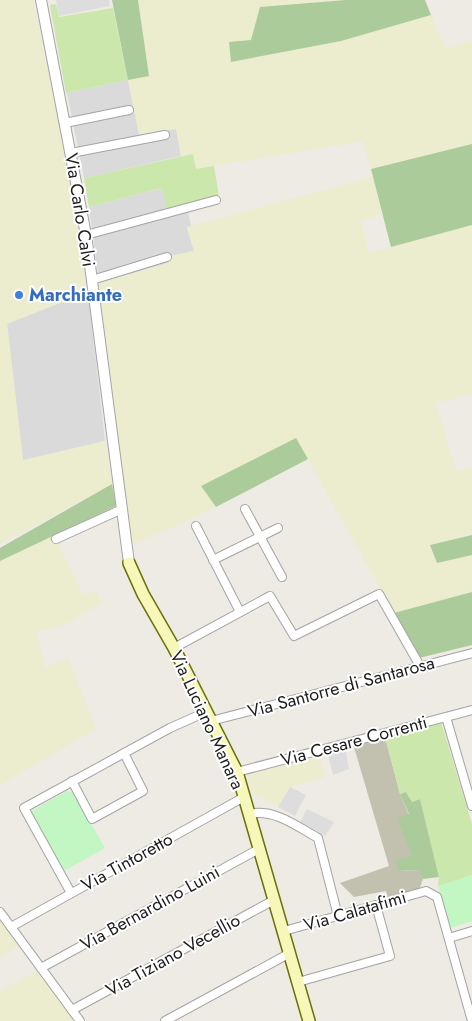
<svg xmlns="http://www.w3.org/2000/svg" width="472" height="1021" font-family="Jost,sans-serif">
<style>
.residential{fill:#dbdada}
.construction{fill:#c2c1af}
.farmland{fill:#ececcf}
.grass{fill:#cbe7ab}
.forest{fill:#abcc9a}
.park{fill:#c2f7c4}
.parking{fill:#ddd}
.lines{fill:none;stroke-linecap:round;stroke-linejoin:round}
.minor-casing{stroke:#a4a4a4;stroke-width:10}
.tertiary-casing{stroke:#a4a4a4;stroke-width:12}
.secondary-casing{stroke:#6a7009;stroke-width:14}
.minor{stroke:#fff;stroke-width:8}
.tertiary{stroke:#fff;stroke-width:10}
.secondary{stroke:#f7f7b9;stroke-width:11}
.shop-dot{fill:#3f7fe0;stroke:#fff;stroke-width:2}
.labels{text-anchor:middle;stroke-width:4;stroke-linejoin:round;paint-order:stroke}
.street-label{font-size:18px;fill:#1d1d1d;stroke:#fff}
.shop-label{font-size:18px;font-weight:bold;fill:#366cbe;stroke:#fff;text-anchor:start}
</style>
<rect width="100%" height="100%" fill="#eeeae4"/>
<g class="residential">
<polygon points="128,80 139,134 176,129 181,156 84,178 67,93"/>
<polygon points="163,188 187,206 191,226 187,228 194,251 166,257 168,263 99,283 89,207"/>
<polygon points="88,292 105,441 23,461 7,323"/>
</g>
<polygon class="construction" points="385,737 400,794 409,815 412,855 399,871 420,870 423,879 419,890 388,898 386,891 354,897 340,883 389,866 354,747"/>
<g class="farmland">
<polygon points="0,0 33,0 68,166 88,292 7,324 23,460 105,441 112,484 0,544"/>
<polygon points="138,0 346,0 260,7 251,40 231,62 341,41 431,15 446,49 472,40 472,144 371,169 363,141 196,169 193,154 181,156 176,129 139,135 128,80 149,76"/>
<polygon points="373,177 381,214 361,222 369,253 472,225 472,394 436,403 456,471 472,468 472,534 429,545 437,563 472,555 472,592 394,613 296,438 202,486 216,507 133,545 124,491 99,283 168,263 166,257 194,251 187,227"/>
<polygon points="54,535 84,595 96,590 102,604 60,627 36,631 45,668 68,658 96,729 0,785 0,561"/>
<polygon points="320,757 325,777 290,787 278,807 252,793 248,775"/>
<polygon points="0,916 21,945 0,957"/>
<polygon points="39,970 77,1021 0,1021 0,991"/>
</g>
<g class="grass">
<polygon points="56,4 59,17 113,8 128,80 66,93 50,5"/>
<polygon points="193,154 196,169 214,166 219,197 167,211 162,188 89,207 84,178"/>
<polygon points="441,722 472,824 472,875 438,886 439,877 420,799 412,802 406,792 400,794 385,737"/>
</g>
<g class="forest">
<polygon points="112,0 138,0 149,76 128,80"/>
<polygon points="346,0 425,0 431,15 341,41 231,62 229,42 251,40 260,7"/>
<polygon points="472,144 472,225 391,247 371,169"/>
<polygon points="296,438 308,459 216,507 201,486"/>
<polygon points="112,484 116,506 0,561 0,548"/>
<polygon points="472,535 472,555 437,563 430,545"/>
<polygon points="472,592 472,645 419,658 394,613"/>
<polygon points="406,792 412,802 420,799 439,877 423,879 419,870 398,871 396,860 412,855 397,818 409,814 400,794"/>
</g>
<g class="park">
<polygon points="67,791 73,792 105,848 62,872 30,812"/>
<polygon points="472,875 472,921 450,928 438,886"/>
</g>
<g class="parking">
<polygon points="56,0 109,0 110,6 59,16"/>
<polygon points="345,748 349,769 333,775 328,754"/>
<polygon points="290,787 306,795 295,816 278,807"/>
<polygon points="307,809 334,822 325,836 300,822"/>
</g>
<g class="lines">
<g class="minor-casing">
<g id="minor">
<polyline points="65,123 129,110"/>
<polyline points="71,153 165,135"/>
<polyline points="86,235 216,200"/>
<polyline points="92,280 167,257"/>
<polyline points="245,509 282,577"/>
<polyline points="196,526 240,612"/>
<polyline points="56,539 120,510"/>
<polyline points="213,560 278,528"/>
<polyline points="174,648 270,596 294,636 379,594 420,666"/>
<polyline points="446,717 472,806"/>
<polyline points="211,721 472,653"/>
<polyline points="237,772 472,710"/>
<polyline points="72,781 92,819 143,791 124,753"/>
<path d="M249 814C274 808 298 827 318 838L338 916"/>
<polyline points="71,893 24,808 170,728 206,712"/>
<polyline points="0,912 80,1021"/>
<polyline points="11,927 244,797"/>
<polyline points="284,931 426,891 437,897 472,1021"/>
<polyline points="449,938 472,931"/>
<polyline points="41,968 259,849"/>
<polyline points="298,982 390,956 376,905"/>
<polyline points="72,1010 274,900"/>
<polyline points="165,1021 290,953"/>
</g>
</g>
<g class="tertiary-casing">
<polyline id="tertiary" points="41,0 86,235 129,563"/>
</g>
<g class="secondary-casing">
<polyline id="secondary" points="129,563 143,594 174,648 237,772 309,1021"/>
</g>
<use href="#minor" class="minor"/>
<use href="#tertiary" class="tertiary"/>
<use href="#secondary" class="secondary"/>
</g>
<circle class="shop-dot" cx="19" cy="295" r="5"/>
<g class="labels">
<g class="street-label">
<text transform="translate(80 210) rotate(81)" y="6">Via Carlo Calvi</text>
<text transform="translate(341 687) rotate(-15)" y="6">Via Santorre di Santarosa</text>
<text transform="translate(207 720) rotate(65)" y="6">Via Luciano Manara</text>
<text transform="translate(354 741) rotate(-15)" y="6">Via Cesare Correnti</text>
<text transform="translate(127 862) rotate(-29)" y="6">Via Tintoretto</text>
<text transform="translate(150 908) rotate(-29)" y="6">Via Bernardino Luini</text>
<text transform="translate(355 911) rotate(-16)" y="6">Via Calatafimi</text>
<text transform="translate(173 955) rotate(-29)" y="6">Via Tiziano Vecellio</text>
</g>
<g class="shop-label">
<text x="29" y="301">Marchiante</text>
</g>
</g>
</svg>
